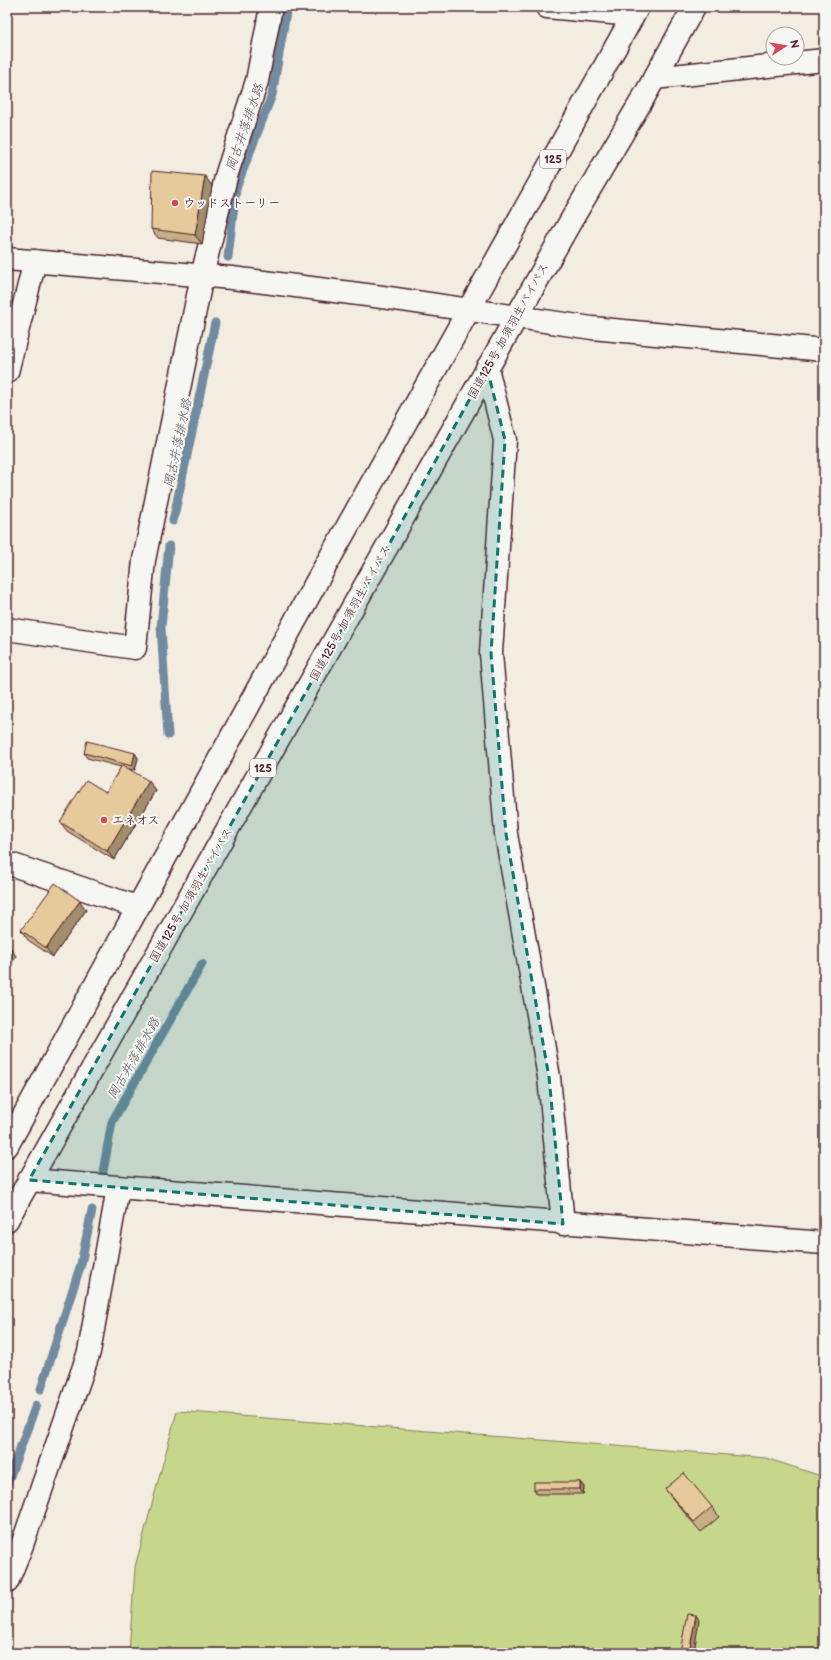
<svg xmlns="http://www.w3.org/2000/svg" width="831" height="1660" font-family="'Balsamiq Sans','Klee One',sans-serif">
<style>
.green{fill:#c6d78b;stroke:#887b5b}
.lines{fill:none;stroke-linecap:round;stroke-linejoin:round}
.stream{stroke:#728ba0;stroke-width:9}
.minor-casing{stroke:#4a1f2b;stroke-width:25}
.highway-casing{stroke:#4a1f2b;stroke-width:25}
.minor{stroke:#f6f6f2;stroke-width:22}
.highway{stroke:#f6f6f2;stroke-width:22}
.wall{fill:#c7ae85;stroke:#4a1f2b}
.shaded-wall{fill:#a28d6c;stroke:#4a1f2b}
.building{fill:#e7ca9b;stroke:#4a1f2b}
.marked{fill:#0f766e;fill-opacity:0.2;stroke:#0f766e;stroke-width:3;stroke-dasharray:8 5;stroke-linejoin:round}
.poi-dot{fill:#d1495b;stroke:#f6f6f2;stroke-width:1.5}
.labels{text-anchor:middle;stroke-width:4;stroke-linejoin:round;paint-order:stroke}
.shield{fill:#f6f6f2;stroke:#7e6067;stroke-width:1}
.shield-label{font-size:11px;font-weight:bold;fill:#4a1f2b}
.poi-label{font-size:12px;font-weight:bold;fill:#4a1f2b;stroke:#f6f6f2;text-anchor:start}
.street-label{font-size:12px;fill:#4a1f2b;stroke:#f6f6f2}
.water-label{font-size:13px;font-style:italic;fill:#5e5566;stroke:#f6f6f2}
</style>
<rect width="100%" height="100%" fill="#f3ede1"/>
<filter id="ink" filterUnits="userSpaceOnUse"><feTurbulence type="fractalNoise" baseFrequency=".025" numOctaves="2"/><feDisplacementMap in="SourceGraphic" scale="8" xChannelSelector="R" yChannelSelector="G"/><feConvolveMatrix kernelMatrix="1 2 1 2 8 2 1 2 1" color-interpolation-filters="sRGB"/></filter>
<g filter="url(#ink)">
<polygon class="green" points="177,1411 766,1458 824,1477 824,1653 129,1653 135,1567"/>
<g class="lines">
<g class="stream">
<polyline points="228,257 236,188 272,95 287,7"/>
<polyline points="173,521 215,323"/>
<polyline points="168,735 161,627 169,546"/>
<polyline points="103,1172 112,1122 202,964"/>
<polyline points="41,1389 81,1264 92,1210"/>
<polyline points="7,1484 36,1405"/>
</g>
<g class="minor-casing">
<g id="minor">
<polyline points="547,7 633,15"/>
<polyline points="654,78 824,60"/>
<polyline points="7,259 232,278 382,297 592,328 824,350"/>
<polyline points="487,368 505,440 491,653 506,834 549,1077 563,1224"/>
<polyline points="7,372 35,261"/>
<polyline points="7,629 135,648 144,560 202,276 227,173 257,81 271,7"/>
<polyline points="7,863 137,907"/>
<polyline points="29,1180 824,1243"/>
<polyline points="7,1582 22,1545 89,1352 118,1188"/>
</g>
</g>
<g class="highway-casing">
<g id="highway">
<polyline points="7,1146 317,581 638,7"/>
<polyline points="7,1220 569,224 645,95 694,7"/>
</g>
</g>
<use href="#minor" class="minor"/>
<use href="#highway" class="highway"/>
</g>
<g class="wall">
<polygon points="212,186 202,244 158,238 151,229"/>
<polygon points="84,753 135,753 138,758 135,770 129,769 156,791 114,860 67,831 60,822 106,792 121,767 87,758"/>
<polygon points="86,910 53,957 28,940 21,930"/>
<polygon points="580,1482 584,1487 583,1494 537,1494 534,1489"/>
<polygon points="665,1489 712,1507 719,1517 701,1532 672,1498"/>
</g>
<g class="shaded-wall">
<polygon points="205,176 212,186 202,244 195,235"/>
<polygon points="135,753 138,758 135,770 132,766"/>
<polygon points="149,781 156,791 114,860 107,851"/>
<polygon points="80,901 86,910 53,957 46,948"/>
<polygon points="7,943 16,956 7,971"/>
<polygon points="580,1482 584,1487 583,1494 580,1489"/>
<polygon points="696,1615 699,1620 694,1653 689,1653"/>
</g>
<g class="building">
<polygon points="152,171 205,176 195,235 151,229"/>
<polygon points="87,741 135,753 132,766 84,753"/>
<polygon points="122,765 149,781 107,851 60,822 86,780 106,792"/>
<polygon points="55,883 80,901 46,948 21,930"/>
<polygon points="684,1473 712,1507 694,1522 665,1489"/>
<rect x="534" y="1482" width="46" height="7"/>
<polygon points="687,1614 696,1615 689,1653 680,1653"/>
</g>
</g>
<path class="marked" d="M487 368 505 440 491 653 506 834 549 1077 563 1224 29 1180 361 595Z"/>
<g class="poi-dot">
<circle cx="175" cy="203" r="4"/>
<circle cx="104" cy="820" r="4"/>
</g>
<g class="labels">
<g class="shield">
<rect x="540" y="150" width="26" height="18" rx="3"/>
<rect x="250" y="759" width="26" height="18" rx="3"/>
</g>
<g class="shield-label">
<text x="553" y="163">125</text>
<text x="263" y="772">125</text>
</g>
<g class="poi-label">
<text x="183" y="207">ウッドストーリー</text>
<text x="112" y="824">エネオス</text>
</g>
<g class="street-label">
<text transform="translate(508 331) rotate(-61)" y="4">国道125号 加須羽生バイパス</text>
<text transform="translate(350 613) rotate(-61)" y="4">国道125号 加須羽生バイパス</text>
<text transform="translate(191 895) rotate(-60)" y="4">国道125号 加須羽生バイパス</text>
</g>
<g class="water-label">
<text transform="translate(244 127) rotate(-71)" y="5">岡古井落排水路</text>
<text transform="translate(177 443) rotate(-78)" y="5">岡古井落排水路</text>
<text transform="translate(133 1058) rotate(-60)" y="5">岡古井落排水路</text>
</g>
</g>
<rect width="831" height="1660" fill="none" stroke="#f6f6f2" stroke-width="24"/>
<rect x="12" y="12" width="807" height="1636" fill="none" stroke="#4a1f2b" stroke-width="1.5" filter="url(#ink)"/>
<g transform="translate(785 46) rotate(78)"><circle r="19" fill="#f6f6f2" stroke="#b1a0a2"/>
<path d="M0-3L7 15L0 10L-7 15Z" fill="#d1495b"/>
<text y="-6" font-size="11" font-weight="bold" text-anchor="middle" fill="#4a1f2b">N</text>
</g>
</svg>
